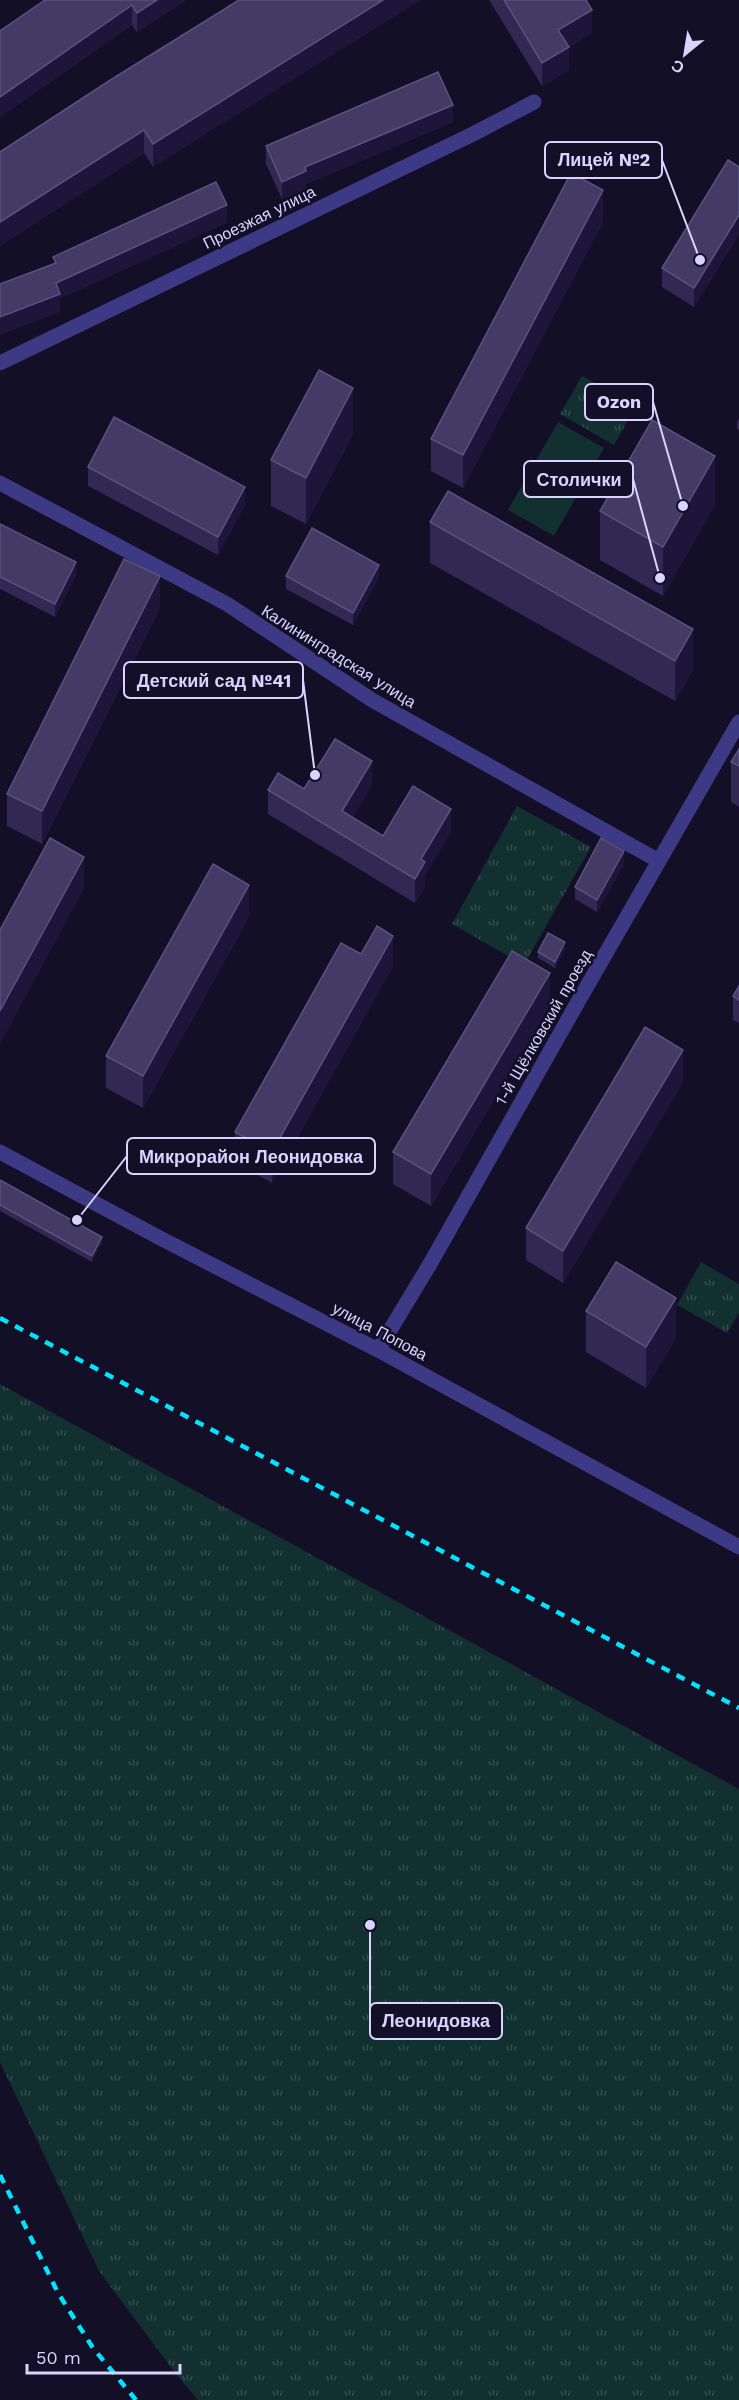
<svg xmlns="http://www.w3.org/2000/svg" width="739" height="2400" font-family="'Work Sans',sans-serif">
<style>
.grass{fill:#12302f}
.park{fill:url(#park-tufts)}
.lines{fill:none;stroke-linecap:round;stroke-linejoin:round}
.minor{stroke:#3d3a85;stroke-width:15}
.rail{stroke:#00e5ff;stroke-width:4.5;stroke-dasharray:9 8;stroke-linecap:butt}
.wall{fill:#312854}
.shaded-wall{fill:#1d163a}
.building{fill:#433a66;stroke:#5a527e;stroke-width:1.5}
.labels{text-anchor:middle;stroke-width:5;stroke-linejoin:round;paint-order:stroke}
.street-label{font-size:16px;fill:#d9d4ff;stroke:#130f26}
.leader{fill:none;stroke:#d9d4ff;stroke-width:2}
.callout-dot{fill:#d9d4ff;stroke:#130f26;stroke-width:2}
.callout{fill:#130f26;stroke:#d9d4ff;stroke-width:2}
.callout-label{font-size:18px;text-anchor:middle;font-weight:bold;fill:#d9d4ff}
</style>
<defs>
<pattern id="park-tufts" width="24" height="20" patternUnits="userSpaceOnUse" patternTransform="scale(1.5)"><rect width="24" height="20" fill="#12302f"/><path d="M3 7l-1-3M5 7V3M7 7l1-3M15 17l-1-3M17 17v-4M19 17l1-3" fill="none" stroke="#344d4e"/></pattern>
</defs>
<rect width="100%" height="100%" fill="#130f26"/>
<polygon class="grass" points="558,422 604,448 554,536 508,510"/>
<g class="park">
<polygon points="582,376 636,406 614,445 560,414"/>
<polygon points="517,806 591,847 524,965 452,924"/>
<polygon points="701,1262 739,1284 739,1313 727,1333 677,1305"/>
<polygon points="0,1384 739,1789 739,2400 198,2400 176,2374 99,2271 0,2062"/>
</g>
<g class="lines">
<g class="minor">
<polyline points="0,363 475,133 534,102"/>
<polyline points="0,483 227,604 372,700 659,861"/>
<polyline points="0,1152 158,1237 378,1350 739,1547"/>
<polyline points="378,1350 430,1264 575,1007 739,722"/>
</g>
<g class="rail">
<polyline points="0,1318 739,1708"/>
<polyline points="0,2175 58,2293 93,2348 136,2400"/>
</g>
</g>
<g class="wall">
<polygon points="45,0 186,0 137,32 132,25 0,117 0,31"/>
<polygon points="239,0 153,167 144,153 0,246 0,152"/>
<polygon points="489,0 586,0 592,33 569,47 569,70 542,86"/>
<polygon points="453,122 306,184 306,189 282,199 266,164 266,146"/>
<polygon points="739,167 739,234 694,307 662,287 662,268"/>
<polygon points="603,222 463,488 431,471 431,439"/>
<polygon points="739,418 739,430 737,429 737,422"/>
<polygon points="353,434 306,524 271,506 271,460"/>
<polygon points="88,467 245,505 218,555 88,486"/>
<polygon points="715,505 663,596 600,560 600,511"/>
<polygon points="430,522 693,670 675,701 430,563"/>
<polygon points="0,524 76,575 55,617 0,589"/>
<polygon points="286,576 379,577 353,625 286,589"/>
<polygon points="160,608 42,844 7,826 7,794"/>
<polygon points="739,749 739,807 731,802 731,762"/>
<polygon points="372,785 352,818 383,836 451,832 425,875 425,886 415,903 268,814 268,790"/>
<polygon points="624,864 597,912 575,899 575,887"/>
<polygon points="249,917 143,1108 106,1088 106,1056"/>
<polygon points="565,949 555,968 538,958 538,952"/>
<polygon points="361,954 393,966 272,1183 235,1162 235,1132"/>
<polygon points="739,986 739,1023 733,1020 733,996"/>
<polygon points="550,1005 431,1206 393,1184 393,1152"/>
<polygon points="683,1082 563,1283 526,1260 526,1228"/>
<polygon points="0,1180 102,1243 92,1262 0,1211"/>
<polygon points="586,1311 676,1338 646,1388 586,1352"/>
</g>
<g class="shaded-wall">
<polygon points="157,0 186,0 137,32 137,13"/>
<polygon points="383,0 421,0 153,167 153,144"/>
<polygon points="132,5 132,25 0,117 0,97"/>
<polygon points="592,10 592,33 569,47 569,70 542,86 542,63 558,30"/>
<polygon points="453,105 453,122 306,184 306,189 282,199 282,182 305,167"/>
<polygon points="144,130 144,153 0,246 0,222"/>
<polygon points="603,190 603,222 463,488 463,455"/>
<polygon points="227,205 227,223 60,299 60,312 0,335 0,317 56,283"/>
<polygon points="739,215 739,234 694,307 694,288"/>
<polygon points="353,388 353,434 306,524 306,478"/>
<polygon points="715,456 715,505 663,596 663,547"/>
<polygon points="245,487 245,505 218,555 218,537"/>
<polygon points="76,562 76,575 55,617 55,604"/>
<polygon points="379,565 379,577 353,625 353,613"/>
<polygon points="160,576 160,608 42,844 42,811"/>
<polygon points="693,629 693,670 675,701 675,661"/>
<polygon points="372,761 372,785 342,835 342,811"/>
<polygon points="451,809 451,832 425,875 425,886 415,903 415,879 421,859"/>
<polygon points="624,851 624,864 597,912 597,900"/>
<polygon points="84,857 84,889 0,1044 0,1011"/>
<polygon points="249,885 249,917 143,1108 143,1076"/>
<polygon points="393,936 393,966 272,1183 272,1152"/>
<polygon points="565,942 565,949 555,968 555,962"/>
<polygon points="550,973 550,1005 431,1206 431,1174"/>
<polygon points="683,1050 683,1082 563,1283 563,1251"/>
<polygon points="102,1237 102,1243 92,1262 92,1256"/>
<polygon points="676,1298 676,1338 646,1388 646,1347"/>
</g>
<g class="building">
<polygon points="45,0 157,0 137,13 132,5 0,97 0,31"/>
<polygon points="239,0 383,0 153,144 144,130 0,222 0,152 112,79"/>
<polygon points="504,0 586,0 592,10 558,30 569,47 542,63"/>
<polygon points="438,72 453,105 305,167 306,171 282,182 266,146"/>
<polygon points="728,160 739,167 739,215 694,288 662,268"/>
<polygon points="571,173 603,190 463,455 431,439"/>
<polygon points="216,182 227,205 56,283 60,294 0,317 0,284 56,263 53,257"/>
<polygon points="319,370 353,388 306,478 271,460"/>
<polygon points="114,417 245,487 218,537 88,467"/>
<polygon points="652,420 715,456 663,547 600,511"/>
<polygon points="448,491 693,629 675,661 430,522"/>
<polygon points="0,524 76,562 55,604 0,577"/>
<polygon points="312,528 379,565 353,613 286,576"/>
<polygon points="124,559 160,576 42,811 7,794"/>
<polygon points="335,739 372,761 342,811 383,836 413,786 451,809 421,859 425,862 415,879 268,790 278,773 304,789"/>
<polygon points="739,749 739,766 731,762"/>
<polygon points="50,838 84,857 0,1011 0,930"/>
<polygon points="601,838 624,851 597,900 575,887"/>
<polygon points="213,864 249,885 143,1076 106,1056"/>
<polygon points="377,926 393,936 272,1152 235,1132 341,943 361,954"/>
<polygon points="548,933 565,942 555,962 538,952"/>
<polygon points="512,951 550,973 431,1174 393,1152"/>
<polygon points="739,986 739,1000 733,996"/>
<polygon points="645,1027 683,1050 563,1251 526,1228"/>
<polygon points="0,1180 102,1237 92,1256 0,1205"/>
<polygon points="616,1262 676,1298 646,1347 586,1311"/>
</g>
<g class="labels">
<g class="street-label">
<text transform="translate(259 217) rotate(-26)" y="6">Проезжая улица</text>
<text transform="translate(339 656) rotate(32)" y="6">Калининградская улица</text>
<text transform="translate(543 1027) rotate(-60)" y="6">1-й Щёлковский проезд</text>
<text transform="translate(380 1331) rotate(28)" y="6">улица Попова</text>
</g>
</g>
<path class="leader" d="M700 260L662 160M683 506L653 402M660 578L633 479M315 775L303 680M77 1220L127 1156M370 1925L370 2021"/>
<g class="callout-dot">
<circle cx="700" cy="260" r="6"/>
<circle cx="683" cy="506" r="6"/>
<circle cx="660" cy="578" r="6"/>
<circle cx="315" cy="775" r="6"/>
<circle cx="77" cy="1220" r="6"/>
<circle cx="370" cy="1925" r="6"/>
</g>
<g class="callout">
<rect x="545" y="142" width="117" height="36" rx="6"/>
<rect x="585" y="384" width="68" height="36" rx="6"/>
<rect x="524" y="461" width="109" height="36" rx="6"/>
<rect x="124" y="662" width="179" height="36" rx="6"/>
<rect x="127" y="1138" width="248" height="36" rx="6"/>
<rect x="370" y="2003" width="132" height="36" rx="6"/>
</g>
<g class="callout-label">
<text x="604" y="166">Лицей №2</text>
<text x="619" y="408">Ozon</text>
<text x="579" y="486">Столички</text>
<text x="214" y="687">Детский сад №41</text>
<text x="251" y="1163">Микрорайон Леонидовка</text>
<text x="436" y="2027">Леонидовка</text>
</g>
<g transform="translate(685 54) rotate(210)" stroke="#130f26" stroke-width="4.5" paint-order="stroke">
<path d="M0-4.5L10 22L0 15L-10 22Z" fill="#d9d4ff"/>
<text y="-9" font-size="16" font-weight="bold" text-anchor="middle" fill="#d9d4ff">С</text>
</g>
<path d="M27 2364v9h153v-9" fill="none" stroke="#d9d4ff" stroke-width="3"/>
<text x="36" y="2364" font-size="18" fill="#d9d4ff" stroke="#130f26" stroke-width="4.5" paint-order="stroke">50 m</text>
</svg>
